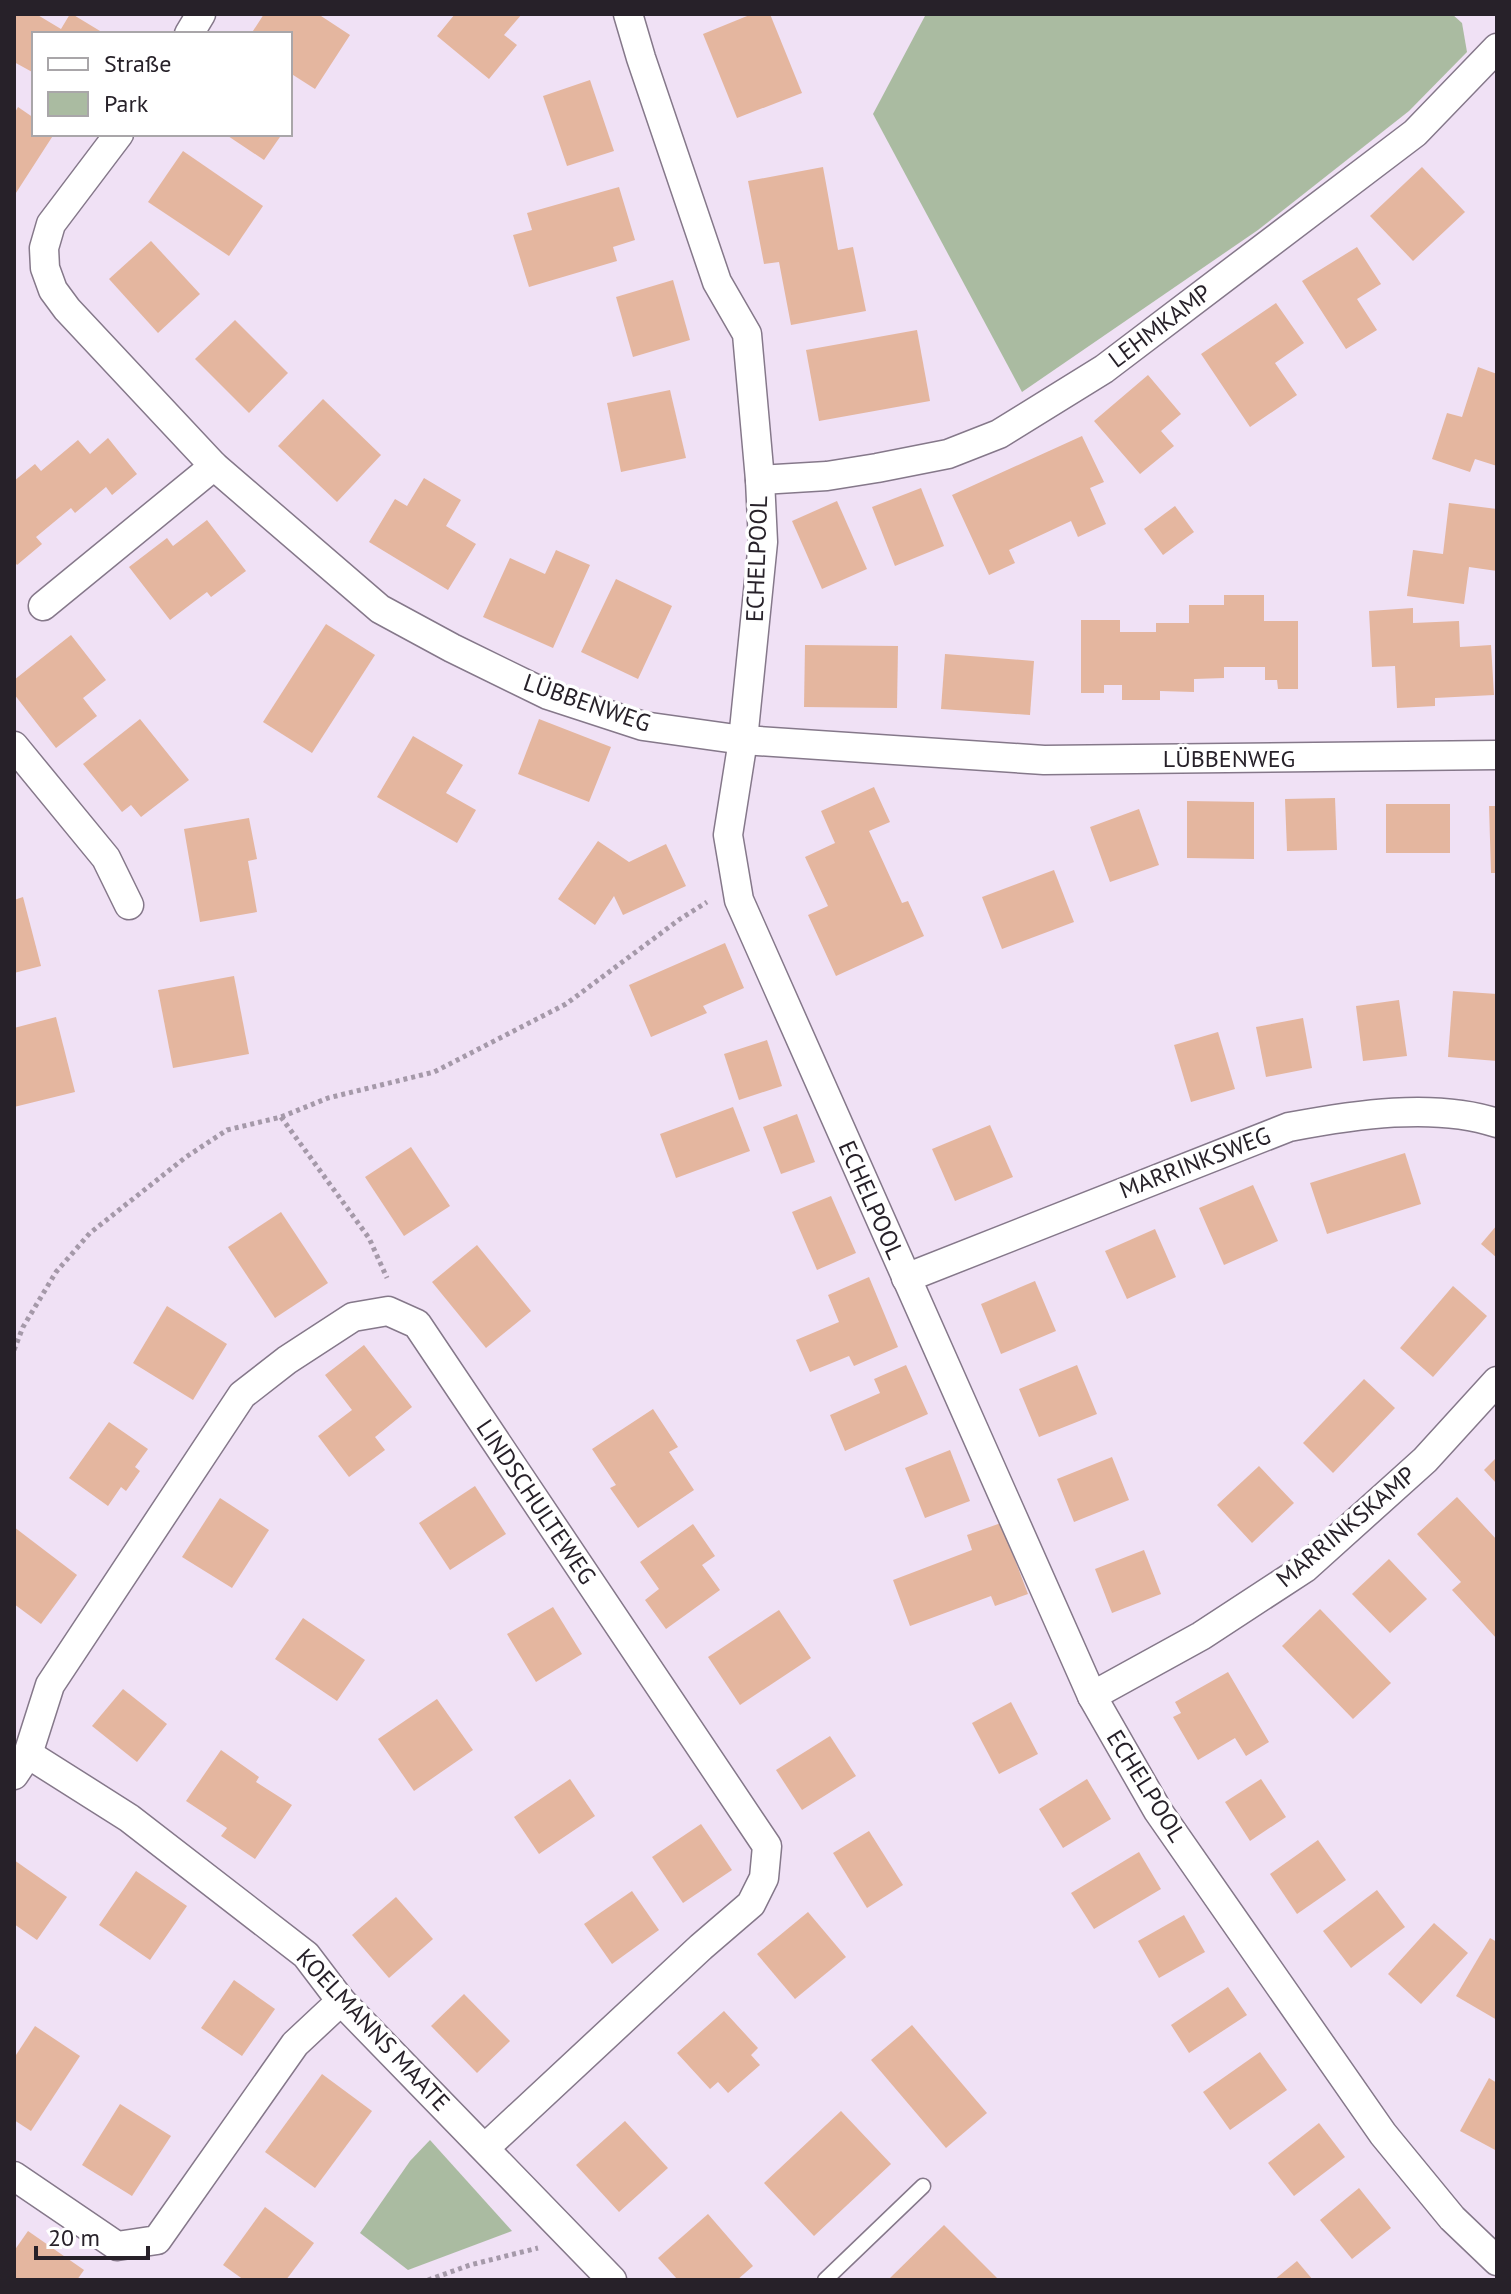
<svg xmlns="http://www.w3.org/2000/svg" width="1511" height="2294" font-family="'PT Sans',sans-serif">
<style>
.green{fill:#aabba1}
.building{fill:#e4b69f}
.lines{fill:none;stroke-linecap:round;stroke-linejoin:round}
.service-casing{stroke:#85788a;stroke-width:17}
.minor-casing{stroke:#85788a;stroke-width:31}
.path{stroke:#a599a9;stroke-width:5;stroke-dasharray:4 4;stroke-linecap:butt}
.service{stroke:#fff;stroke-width:14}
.minor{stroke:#fff;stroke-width:28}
.labels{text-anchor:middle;stroke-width:7;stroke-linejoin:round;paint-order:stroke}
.street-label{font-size:24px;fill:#272129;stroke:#fff}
</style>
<rect width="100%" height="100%" fill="#f0e1f5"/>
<g class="green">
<polygon points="926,14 1452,14 1462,23 1467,52 1409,111 1258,230 1022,392 873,114"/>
<polygon points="430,2140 512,2231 408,2270 360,2233 410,2161"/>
</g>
<g class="building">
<polygon points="14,14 36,14 61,29 70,14 72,14 105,34 34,34 34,73 14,62"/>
<polygon points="264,14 318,14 350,35 315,89 290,73 290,34 251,34"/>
<polygon points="455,14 522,14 504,35 517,45 489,79 437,36"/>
<polygon points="752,14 770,14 802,93 737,118 703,34"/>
<polygon points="590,80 614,151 567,166 543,96"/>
<polygon points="18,107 34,118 34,134 54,134 14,196 14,114"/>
<polygon points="225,134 282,134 264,160"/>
<polygon points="183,151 263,206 229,256 148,202"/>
<polygon points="823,167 838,250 853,247 866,311 791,325 779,262 764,264 748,181"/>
<polygon points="1422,167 1465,212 1413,261 1370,216"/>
<polygon points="619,187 635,240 613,247 617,261 529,287 513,235 532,230 527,213"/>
<polygon points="151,241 200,294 158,333 109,279"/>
<polygon points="1357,247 1381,284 1357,299 1377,330 1346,349 1302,281"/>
<polygon points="673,280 690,340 633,357 616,297"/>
<polygon points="1276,303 1304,343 1275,363 1297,395 1250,427 1201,354"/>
<polygon points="235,320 288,373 249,413 195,359"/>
<polygon points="917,330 930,401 819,421 806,350"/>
<polygon points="1478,367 1497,374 1497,466 1475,459 1470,472 1432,459 1447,413 1462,417"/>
<polygon points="1148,375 1181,414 1161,431 1174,446 1140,474 1094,421"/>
<polygon points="670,390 686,458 621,472 607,403"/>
<polygon points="323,399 381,455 337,502 278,446"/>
<polygon points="1082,436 1104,482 1090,488 1106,524 1078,537 1071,521 1009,550 1015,563 989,575 952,495"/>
<polygon points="108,438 137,474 112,495 106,487 75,513 71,508 36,537 42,544 17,565 14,561 14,511 16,510 14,508 14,481 35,464 41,471 78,440 90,454"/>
<polygon points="424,478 461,500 446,526 476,544 448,590 369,542 395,499 407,506"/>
<polygon points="921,488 944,546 895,566 872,507"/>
<polygon points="837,501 867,569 822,589 792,521"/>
<polygon points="1449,503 1497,509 1497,571 1469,567 1464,604 1407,596 1413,550 1443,554"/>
<polygon points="1175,506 1194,532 1163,555 1144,529"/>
<polygon points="207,520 246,571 211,597 207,592 170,620 129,567 167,538 173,546"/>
<polygon points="556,550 590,565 553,648 483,617 510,558 545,574"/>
<polygon points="616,579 672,606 638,679 581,652"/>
<polygon points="1224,595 1264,595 1264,621 1298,621 1298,689 1278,689 1277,680 1265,680 1265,667 1224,667 1224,678 1194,679 1194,692 1160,691 1160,700 1122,700 1122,685 1104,685 1104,693 1081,693 1081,620 1120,620 1120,632 1156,632 1156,623 1189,623 1189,605 1224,605"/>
<polygon points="1413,608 1413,623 1459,621 1460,647 1491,645 1494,695 1435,698 1435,706 1397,708 1395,666 1372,667 1369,611"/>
<polygon points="326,624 375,655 312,753 263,722"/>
<polygon points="71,635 106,680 83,698 97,716 56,748 14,694 14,680"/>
<polygon points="805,645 898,646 897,708 804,707"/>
<polygon points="945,654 1034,661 1030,715 941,709"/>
<polygon points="140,719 189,780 141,817 131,805 122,812 83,764"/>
<polygon points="539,719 611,747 589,802 518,774"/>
<polygon points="413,736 463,765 446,793 476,810 457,843 377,797"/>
<polygon points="874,787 890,822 869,831 902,903 908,901 924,936 836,976 808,915 828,906 805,857 835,843 821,811"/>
<polygon points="1335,798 1337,850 1287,851 1285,799"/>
<polygon points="1187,801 1254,802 1254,859 1187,858"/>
<rect x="1386" y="804" width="64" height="49"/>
<polygon points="1489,806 1497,806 1497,873 1491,873"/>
<polygon points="1139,809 1159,865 1110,882 1090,827"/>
<polygon points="249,818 257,859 248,861 257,912 200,922 184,829"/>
<polygon points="598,841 629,862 666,844 686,886 623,915 614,896 595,925 558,899"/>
<polygon points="1054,870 1074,922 1002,949 982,897"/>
<polygon points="23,897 41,966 14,973 14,900"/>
<polygon points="725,943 744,988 703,1006 707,1013 651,1037 629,985"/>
<polygon points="234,976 249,1054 173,1068 158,990"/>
<polygon points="1453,991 1497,994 1497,1061 1448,1057"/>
<polygon points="1399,1000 1407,1056 1363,1061 1356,1006"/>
<polygon points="56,1017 75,1092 14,1107 14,1028"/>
<polygon points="1303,1018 1312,1068 1266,1077 1256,1027"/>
<polygon points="1218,1032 1235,1089 1191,1102 1174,1045"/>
<polygon points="767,1040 782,1086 739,1100 724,1054"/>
<polygon points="733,1107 750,1151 676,1178 660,1134"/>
<polygon points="797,1114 815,1162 781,1174 763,1127"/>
<polygon points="990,1125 1013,1177 955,1201 932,1149"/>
<polygon points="411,1147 450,1206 404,1236 365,1177"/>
<polygon points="1405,1153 1421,1204 1327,1234 1310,1183"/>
<polygon points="1253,1185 1278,1241 1224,1265 1199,1208"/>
<polygon points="831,1196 856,1253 817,1270 792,1212"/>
<polygon points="281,1212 328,1283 275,1318 228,1247"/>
<polygon points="1497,1225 1497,1258 1481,1244"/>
<polygon points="1155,1229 1176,1277 1127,1299 1105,1251"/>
<polygon points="477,1245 531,1311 486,1348 432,1282"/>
<polygon points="869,1277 898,1347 854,1366 849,1356 810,1372 796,1340 839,1322 828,1295"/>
<polygon points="1035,1281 1056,1331 1001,1354 981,1304"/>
<polygon points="1453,1286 1487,1316 1433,1377 1400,1348"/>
<polygon points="167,1306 227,1344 193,1400 133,1363"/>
<polygon points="364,1345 412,1407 375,1437 385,1450 349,1477 318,1436 352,1410 325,1375"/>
<polygon points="906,1365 928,1414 845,1451 830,1415 880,1393 874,1379"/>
<polygon points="1077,1365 1097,1414 1039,1437 1019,1389"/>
<polygon points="1364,1379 1395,1408 1333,1473 1303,1443"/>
<polygon points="653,1409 678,1447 669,1452 694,1490 638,1528 610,1488 616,1485 592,1449"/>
<polygon points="109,1422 148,1449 135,1467 140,1471 126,1491 121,1487 108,1506 69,1478"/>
<polygon points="950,1450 970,1501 925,1518 905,1468"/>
<polygon points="1112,1457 1129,1500 1074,1522 1057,1479"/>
<polygon points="1497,1457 1497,1484 1484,1470"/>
<polygon points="1259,1466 1294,1503 1252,1543 1217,1505"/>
<polygon points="475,1486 506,1534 450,1570 419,1523"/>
<polygon points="1457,1497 1497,1540 1497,1639 1452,1590 1461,1582 1417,1534"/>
<polygon points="220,1498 269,1530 232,1588 182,1557"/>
<polygon points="1001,1523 1028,1594 995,1606 991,1596 910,1626 893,1580 972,1550 967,1535"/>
<polygon points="693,1524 715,1556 702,1565 720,1590 666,1629 645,1600 659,1589 640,1562"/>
<polygon points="14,1527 77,1575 41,1624 14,1604"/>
<polygon points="1144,1550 1161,1594 1112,1613 1095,1569"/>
<polygon points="1389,1559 1427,1599 1390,1633 1352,1594"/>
<polygon points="553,1607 582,1654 536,1682 507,1634"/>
<polygon points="1320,1609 1391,1683 1353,1719 1282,1646"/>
<polygon points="779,1610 811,1658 740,1705 708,1657"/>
<polygon points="303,1618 365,1660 337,1701 275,1659"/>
<polygon points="1228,1672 1269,1742 1246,1756 1235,1738 1198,1760 1173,1717 1181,1713 1175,1702"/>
<polygon points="123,1689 167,1724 137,1762 92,1726"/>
<polygon points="437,1699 473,1750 414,1791 378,1739"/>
<polygon points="1011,1702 1038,1754 999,1774 972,1723"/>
<polygon points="830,1736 856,1776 802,1810 776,1770"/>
<polygon points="221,1750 259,1777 256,1782 292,1805 255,1859 221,1836 227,1828 186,1801"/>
<polygon points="570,1779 595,1816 539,1854 514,1817"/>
<polygon points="1087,1779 1111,1819 1063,1848 1039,1809"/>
<polygon points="1261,1779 1286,1817 1250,1841 1225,1802"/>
<polygon points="701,1824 732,1870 683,1903 652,1857"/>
<polygon points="869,1831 903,1885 867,1908 833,1853"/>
<polygon points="1318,1840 1346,1880 1297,1914 1270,1874"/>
<polygon points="1139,1852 1161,1889 1094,1929 1071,1893"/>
<polygon points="14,1860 67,1897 37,1940 14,1924"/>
<polygon points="136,1871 187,1906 150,1960 99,1925"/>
<polygon points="1377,1890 1405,1927 1351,1968 1323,1931"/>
<polygon points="632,1891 659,1930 612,1964 584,1924"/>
<polygon points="396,1897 433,1939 389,1978 352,1935"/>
<polygon points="808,1912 846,1957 795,1999 757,1954"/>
<polygon points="1184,1915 1205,1952 1159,1978 1138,1941"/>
<polygon points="1434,1923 1468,1953 1421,2004 1388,1974"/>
<polygon points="1490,1938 1497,1942 1497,2020 1456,1996"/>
<polygon points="234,1980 275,2009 242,2056 201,2028"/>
<polygon points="1228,1987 1247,2015 1189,2053 1171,2025"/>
<polygon points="464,1994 510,2041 477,2073 431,2026"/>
<polygon points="724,2011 758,2048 751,2055 760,2065 728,2093 718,2082 710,2089 677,2053"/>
<polygon points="912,2025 987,2113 946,2148 871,2060"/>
<polygon points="35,2026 80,2056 31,2131 14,2120 14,2058"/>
<polygon points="1260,2052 1287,2090 1230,2130 1203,2092"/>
<polygon points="322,2074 372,2111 315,2188 265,2152"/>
<polygon points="1489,2078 1497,2083 1497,2151 1460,2131"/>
<polygon points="120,2104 171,2136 132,2196 82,2165"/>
<polygon points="841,2111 891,2164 814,2236 764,2183"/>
<polygon points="625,2121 668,2168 619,2212 576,2165"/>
<polygon points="1319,2123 1345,2157 1294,2196 1268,2163"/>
<polygon points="1359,2188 1391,2228 1352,2259 1320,2220"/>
<polygon points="265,2207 314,2243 286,2280 244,2280 223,2265"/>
<polygon points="708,2214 753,2266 737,2280 678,2280 658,2258"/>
<polygon points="944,2225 999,2280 888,2280"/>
<polygon points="28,2231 84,2270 77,2280 14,2280 14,2251"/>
<polygon points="1297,2261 1313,2280 1274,2280"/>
</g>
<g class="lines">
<g class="service-casing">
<polyline id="service" points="825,2280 923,2186"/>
</g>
<g class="minor-casing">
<g id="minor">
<polyline points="628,14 641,58 717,282 747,334 760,480 763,542 743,740 728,835 739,900 1092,1696 1158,1811 1383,2134 1452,2218 1497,2261"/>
<polyline points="189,34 201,14"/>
<polyline points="119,134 51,224 44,248 45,268 53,290 67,309 214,466 380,609 452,648 548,695 643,726 743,740 1044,760 1497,755"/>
<polyline points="760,480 827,476 877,468 948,454 999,434 1104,369 1415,133 1497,48"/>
<polyline points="43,606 214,466"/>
<polyline points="14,746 106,858 129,905"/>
<path d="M906 1278 1289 1127C1353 1115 1434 1102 1497 1123"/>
<polyline points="1092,1696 1201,1636 1305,1568 1425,1460 1497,1381"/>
<polyline points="28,1754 129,1818 306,1955 341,2001 612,2280"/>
<polyline points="14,1775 28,1754 50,1685 242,1395 287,1360 353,1317 388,1311 417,1324 767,1846 764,1878 751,1904 701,1947 485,2148"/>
<polyline points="14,2176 117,2246 157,2240 295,2044 341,2001"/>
</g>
</g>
<g class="path">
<polyline points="281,1117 369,1238 387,1278"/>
<polyline points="14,1350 23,1327 56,1272 90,1233 186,1157 227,1130 281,1117 328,1098 434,1072 566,1004 680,919 707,902"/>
<polyline points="428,2280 470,2265 538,2248"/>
</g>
<use href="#service" class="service"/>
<use href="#minor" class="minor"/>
</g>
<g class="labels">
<g class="street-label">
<text transform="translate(1160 326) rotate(-37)" y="8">LEHMKAMP</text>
<text transform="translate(757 559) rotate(-88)" y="8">ECHELPOOL</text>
<text transform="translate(587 703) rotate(19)" y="8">LÜBBENWEG</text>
<text x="1229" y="767">LÜBBENWEG</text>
<text transform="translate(1195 1163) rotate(-21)" y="8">MARRINKSWEG</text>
<text transform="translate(871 1200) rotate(66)" y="8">ECHELPOOL</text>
<text transform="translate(536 1502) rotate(56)" y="8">LINDSCHULTEWEG</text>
<text transform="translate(1346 1527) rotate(-40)" y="8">MARRINKSKAMP</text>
<text transform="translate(1146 1786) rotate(58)" y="8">ECHELPOOL</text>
<text transform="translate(373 2030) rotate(47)" y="8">KOELMANNS MAATE</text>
</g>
</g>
<rect width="1511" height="2294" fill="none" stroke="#272129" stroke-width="32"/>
<rect x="32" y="32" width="260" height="104" fill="#ffffff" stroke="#a9a6a9" stroke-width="2"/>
<rect x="48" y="58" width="40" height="12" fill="#ffffff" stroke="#a9a6a9" stroke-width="2"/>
<text x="104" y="72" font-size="24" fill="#272129">Straße</text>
<rect x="48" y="92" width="40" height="24" fill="#aabba1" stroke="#a9a6a9" stroke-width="2"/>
<text x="104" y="112" font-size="24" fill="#272129">Park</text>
<path d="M36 2246v12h112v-12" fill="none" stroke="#272129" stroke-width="4"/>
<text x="48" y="2246" font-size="24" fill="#272129" stroke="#ffffff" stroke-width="6" paint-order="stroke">20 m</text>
</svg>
